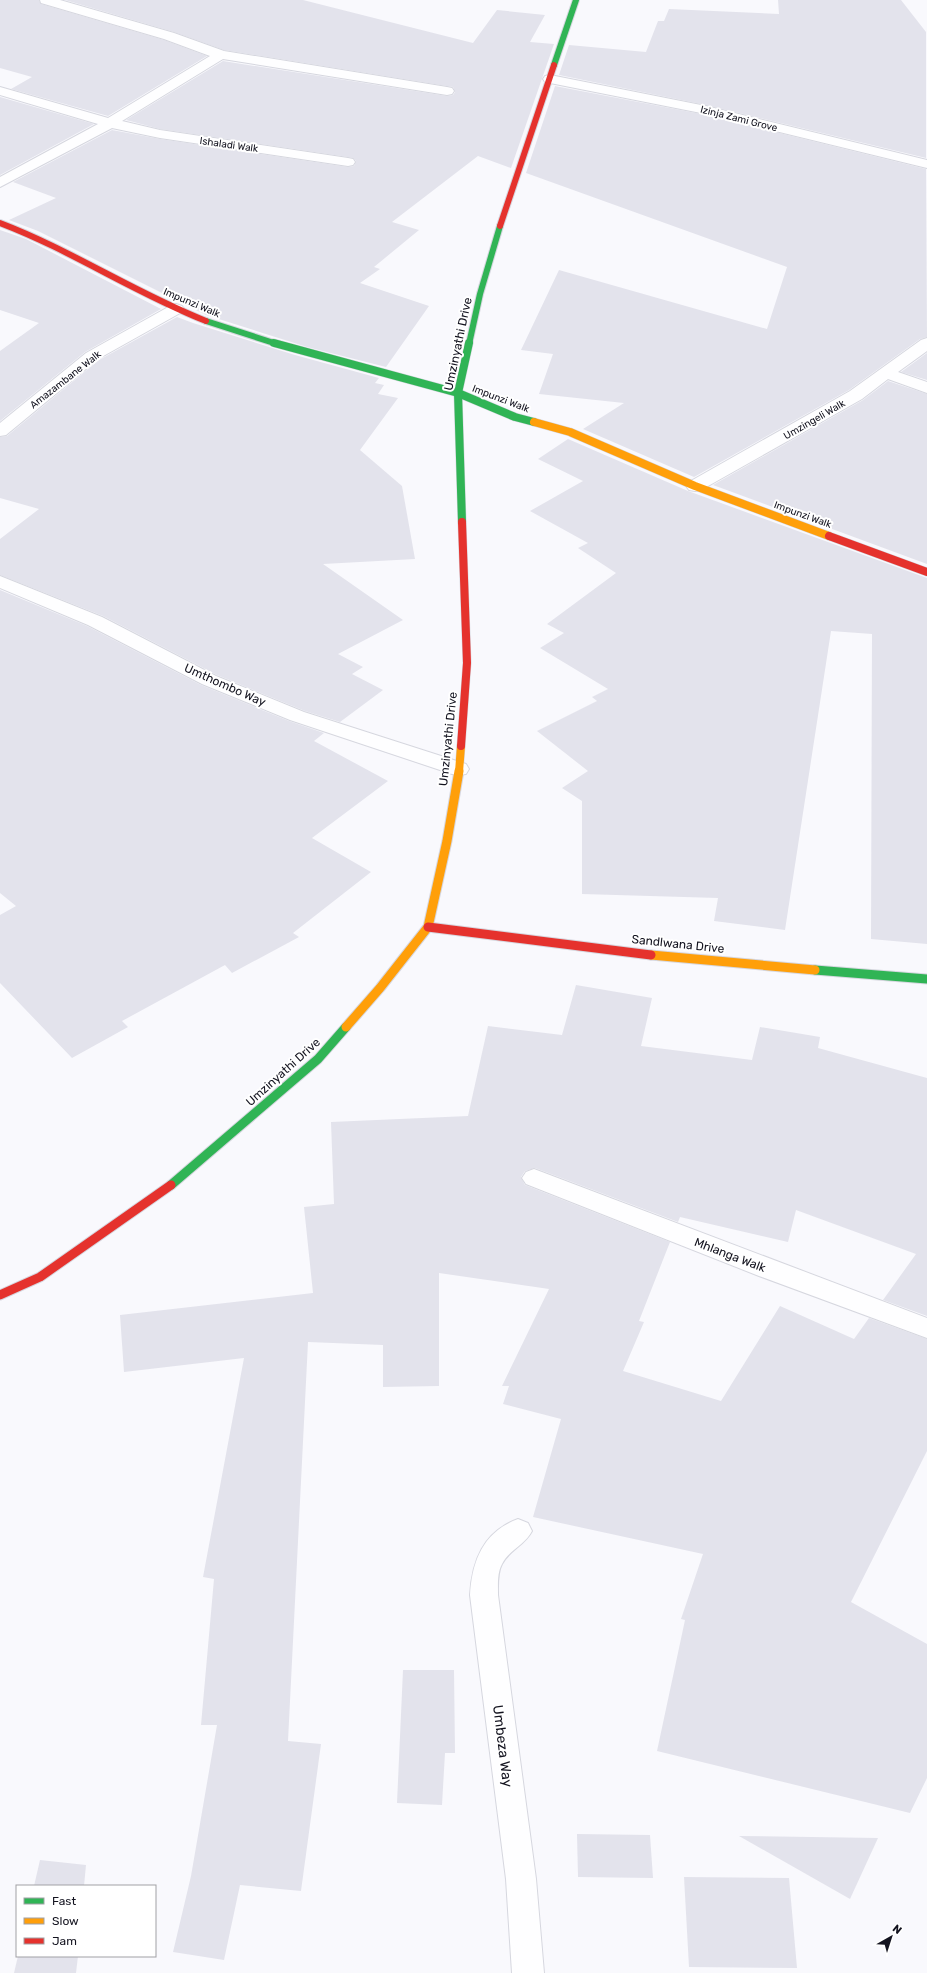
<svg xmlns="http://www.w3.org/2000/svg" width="927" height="1973" font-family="Rubik,sans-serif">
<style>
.building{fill:#e3e3ec}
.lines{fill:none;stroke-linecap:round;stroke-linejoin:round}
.street-casing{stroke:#d6d7df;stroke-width:2}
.fast-far2-casing{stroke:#d6d7df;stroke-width:8}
.fast-far1-casing{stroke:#d6d7df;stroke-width:9}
.fast-casing{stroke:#d6d7df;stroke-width:11}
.slow-far1-casing{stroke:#d6d7df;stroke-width:9}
.slow-casing{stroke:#d6d7df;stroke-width:11}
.jam-far2-casing{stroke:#d6d7df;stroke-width:8}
.jam-far1-casing{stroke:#d6d7df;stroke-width:9}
.jam-casing{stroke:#d6d7df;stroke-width:11}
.street{fill:#fefeff;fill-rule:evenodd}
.fast-far2{stroke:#30b455;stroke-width:6}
.fast-far1{stroke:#30b455;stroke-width:8}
.fast{stroke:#30b455;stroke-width:9}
.slow-far1{stroke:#ff9f0a;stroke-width:8}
.slow{stroke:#ff9f0a;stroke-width:9}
.jam-far2{stroke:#e5322d;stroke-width:6}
.jam-far1{stroke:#e5322d;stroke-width:8}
.jam{stroke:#e5322d;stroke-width:9}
.labels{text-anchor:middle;stroke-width:4;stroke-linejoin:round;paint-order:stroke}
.far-street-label{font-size:10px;fill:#13131f;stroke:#fff}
.street-label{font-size:12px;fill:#13131f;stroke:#fff}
.near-street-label{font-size:14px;fill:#13131f;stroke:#fff}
</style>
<rect width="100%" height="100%" fill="#f9f9fd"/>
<g class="building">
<polygon points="0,0 39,0 41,4 164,40 207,56 108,116 11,89 32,77 0,68"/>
<polygon points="65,0 303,0 473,43 497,10 545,15 530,42 554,44 511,168 478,156 392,222 419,230 374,267 380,269 360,283 429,306 386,367 307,347 206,315 38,231 9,220 56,198 13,182 112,130 160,139 348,167 354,166 356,161 353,158 348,157 160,129 126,120 223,61 447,96 453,95 455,92 453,87 224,50 174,32"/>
<polygon points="778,0 901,0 926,32 926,158 706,105 559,75 569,45 646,52 658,21 664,21 669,9 779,14"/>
<polygon points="555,86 706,115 926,169 927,337 920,339 849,390 694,477 583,429 624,403 539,394 553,354 521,350 559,270 767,329 787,267 526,173"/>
<polygon points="0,97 94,124 0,175"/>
<polygon points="0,230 26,239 161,309 85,352 0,421 0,351 39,323 0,310"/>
<polygon points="177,317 193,323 295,355 379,378 375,383 384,385 378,394 398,398 360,450 402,486 415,559 323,564 403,620 338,654 363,667 352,674 383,690 340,722 305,711 217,675 103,616 0,575 0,539 39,509 0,498 0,437 7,436 99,360"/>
<polygon points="927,353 927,380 901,372"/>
<polygon points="888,381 927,394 927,564 713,485 863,400"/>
<polygon points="568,439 688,491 927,578 927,944 871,939 872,634 831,631 785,930 714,921 718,898 582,894 582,801 562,788 588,771 537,731 597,701 592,697 608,689 540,648 564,633 547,624 616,573 578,548 588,543 530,511 583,481 538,459"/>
<polygon points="0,590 87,626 201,685 289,721 324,733 314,741 388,781 312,838 371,872 293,933 299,937 232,973 225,965 122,1021 128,1027 72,1058 0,983 0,915 16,906 0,893"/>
<polygon points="576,985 652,998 641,1046 752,1060 760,1027 820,1037 818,1048 927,1078 927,1316 883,1300 916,1254 796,1210 788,1242 680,1217 678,1222 535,1168 525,1171 521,1177 525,1185 670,1242 639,1321 644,1322 623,1371 721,1401 780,1306 854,1339 869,1318 927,1339 927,1451 851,1602 927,1644 927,1778 910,1813 657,1751 685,1620 681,1619 703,1554 533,1517 561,1419 503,1404 509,1386 502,1386 549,1289 439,1273 439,1386 383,1387 383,1345 308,1342 288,1741 321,1744 301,1891 240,1885 224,1960 173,1952 191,1876 217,1725 201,1725 214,1579 203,1577 244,1358 124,1372 120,1315 313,1293 304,1207 334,1204 331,1122 468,1116 488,1026 562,1035"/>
<polygon points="403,1670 454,1670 455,1753 445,1753 442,1805 397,1803"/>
<polygon points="577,1834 650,1835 653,1878 578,1877"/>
<polygon points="739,1836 878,1838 850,1899"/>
<polygon points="40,1860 86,1865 84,1886 34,1886"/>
<polygon points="684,1877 789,1878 797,1968 689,1967"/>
<polygon points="18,1956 78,1956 76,1973 14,1973"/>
</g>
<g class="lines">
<g class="street-casing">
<g id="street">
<polygon points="40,0 60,0 174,33 224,51 447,87 452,88 454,91 452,94 447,95 223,59 122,121 160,130 348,158 353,159 355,162 353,165 348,166 160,138 112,128 0,187 0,177 98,124 0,95 0,87 108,118 210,56 164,39 41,3"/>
<polygon points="550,75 706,106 927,160 927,168 706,114 545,82 543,79 545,76"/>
<polygon points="176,304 182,306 184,309 182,312 98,359 6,435 0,436 0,423 86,353 170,306"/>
<polygon points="927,338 927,351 898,372 927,382 927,393 888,379 862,399 701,490 695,491 689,490 686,486 689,482 850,391 921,340"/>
<polygon points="0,576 102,617 216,676 304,712 466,764 469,769 466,774 459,775 452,774 290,720 202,684 88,625 0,588"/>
<polygon points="534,1169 927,1318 927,1338 759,1276 526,1184 522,1178 526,1172"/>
<path d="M518 1519 528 1523 532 1531C525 1545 509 1550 502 1564 497 1573 498 1585 498 1595L536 1879 544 1973H512L506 1879 470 1595C472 1561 483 1532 518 1519Z"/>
</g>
</g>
<g class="fast-far2-casing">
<g id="fast-far2">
<polyline points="554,65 576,0"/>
<polyline points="206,321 277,344"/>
<polyline points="469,344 480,294 500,226"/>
</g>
</g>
<g class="fast-far1-casing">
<g id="fast-far1">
<polyline points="274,343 458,393 515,417 534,422"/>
<polyline points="462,522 458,393 469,343"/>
</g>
</g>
<g class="fast-casing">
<g id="fast">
<polyline points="815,970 927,979"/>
<polyline points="171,1185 318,1059 346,1027"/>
</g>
</g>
<g class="slow-far1-casing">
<g id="slow-far1">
<polyline points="534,422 570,432 695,486 829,536"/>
<polyline points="459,772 461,746"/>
</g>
</g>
<g class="slow-casing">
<g id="slow">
<polyline points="651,955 815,970"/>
<polyline points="346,1027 380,988 428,927 447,841 459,771"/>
</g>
</g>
<g class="jam-far2-casing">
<g id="jam-far2">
<path d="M0 223C71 250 135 293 206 321"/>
<polyline points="500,226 554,65"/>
</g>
</g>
<g class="jam-far1-casing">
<g id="jam-far1">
<polyline points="829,536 927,572"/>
<polyline points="461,746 467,663 462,522"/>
</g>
</g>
<g class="jam-casing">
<g id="jam">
<polyline points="428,927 651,955"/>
<polyline points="0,1295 40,1277 171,1185"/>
</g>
</g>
<use href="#street" class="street"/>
<use href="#fast-far2" class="fast-far2"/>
<use href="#fast-far1" class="fast-far1"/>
<use href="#fast" class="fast"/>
<use href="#slow-far1" class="slow-far1"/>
<use href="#slow" class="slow"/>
<use href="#jam-far2" class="jam-far2"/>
<use href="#jam-far1" class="jam-far1"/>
<use href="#jam" class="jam"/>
</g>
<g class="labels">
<g class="far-street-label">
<text transform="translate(739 118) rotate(14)" y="4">Izinja Zami Grove</text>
<text transform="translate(229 144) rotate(8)" y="4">Ishaladi Walk</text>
<text transform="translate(192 302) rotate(23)" y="4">Impunzi Walk</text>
<text transform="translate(65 379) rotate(-38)" y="4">Amazambane Walk</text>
<text transform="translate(501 398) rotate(21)" y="4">Impunzi Walk</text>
<text transform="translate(814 419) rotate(-30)" y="4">Umzingeli Walk</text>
<text transform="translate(803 514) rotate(20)" y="4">Impunzi Walk</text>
</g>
<g class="street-label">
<text transform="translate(458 344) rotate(-78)" y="4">Umzinyathi Drive</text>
<text transform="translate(225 685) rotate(24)" y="4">Umthombo Way</text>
<text transform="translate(448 739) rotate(-84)" y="4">Umzinyathi Drive</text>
<text transform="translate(678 944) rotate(6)" y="4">Sandlwana Drive</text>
<text transform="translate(283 1072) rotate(-42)" y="4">Umzinyathi Drive</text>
<text transform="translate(730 1255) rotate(21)" y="4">Mhlanga Walk</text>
</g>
<g class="near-street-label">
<text transform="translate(503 1746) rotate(83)" y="5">Umbeza Way</text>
</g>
</g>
<rect x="16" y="1885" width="140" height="72" fill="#ffffff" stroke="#a1a1a5"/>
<rect x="24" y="1898" width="20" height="6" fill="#30b455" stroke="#a1a1a5"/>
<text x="52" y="1905" font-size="12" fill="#13131f">Fast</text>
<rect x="24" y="1918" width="20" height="6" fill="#ff9f0a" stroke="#a1a1a5"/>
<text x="52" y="1925" font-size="12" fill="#13131f">Slow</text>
<rect x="24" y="1938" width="20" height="6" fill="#e5322d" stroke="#a1a1a5"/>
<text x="52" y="1945" font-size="12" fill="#13131f">Jam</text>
<g transform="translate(891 1937) rotate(39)" stroke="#ffffff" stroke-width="3" paint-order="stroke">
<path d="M0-3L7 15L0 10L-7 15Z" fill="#13131f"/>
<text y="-6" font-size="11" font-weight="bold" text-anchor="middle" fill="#13131f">N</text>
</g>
</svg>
